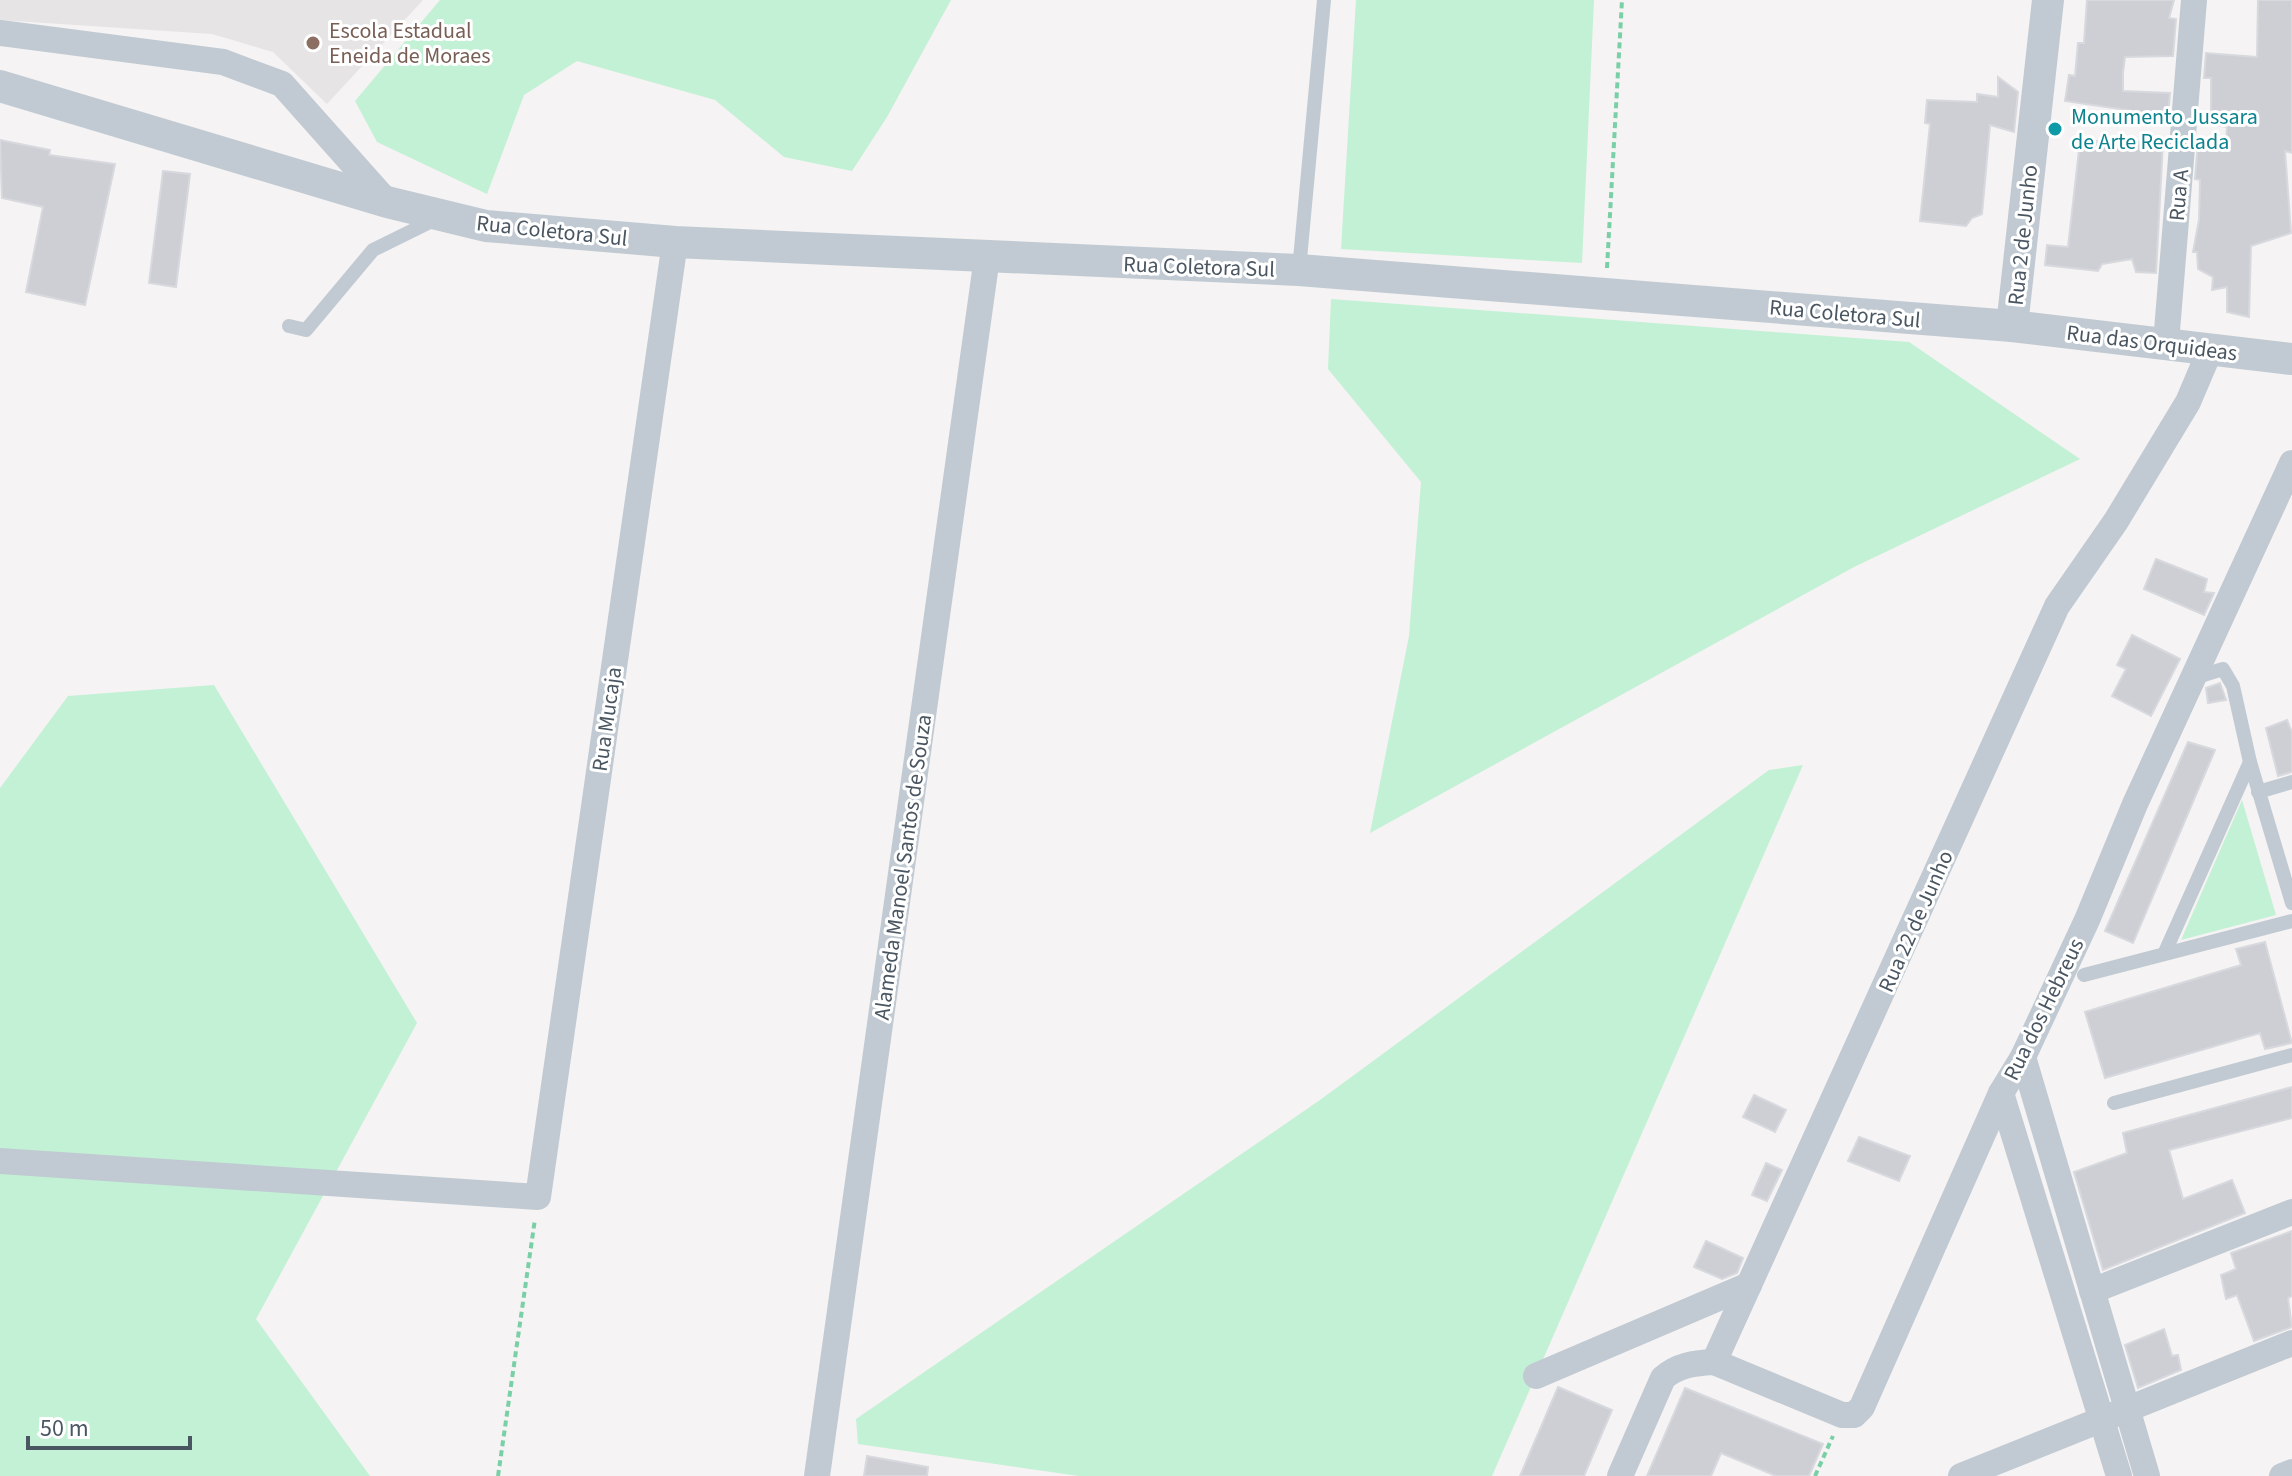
<svg xmlns="http://www.w3.org/2000/svg" width="2292" height="1476" font-family="'Source Sans 3',sans-serif">
<style>
.education{fill:#e6e4e5}
.green{fill:#c3f1d5}
.building{fill:#cdcfd5;stroke:#d7d9de;stroke-width:2}
.lines{fill:none;stroke-linecap:round;stroke-linejoin:round}
.path{stroke:#7ad0a6;stroke-width:4;stroke-dasharray:6 4;stroke-linecap:butt}
.service{stroke:#c1cad2;stroke-width:14}
.minor{stroke:#c1cad2;stroke-width:26}
.tertiary{stroke:#c1cad2;stroke-width:32}
.education-dot{fill:#8d6e63;stroke:#fff;stroke-width:3}
.culture-dot{fill:#0f9aa8;stroke:#fff;stroke-width:3}
.labels{text-anchor:middle;stroke-width:6;stroke-linejoin:round;paint-order:stroke}
.education-label{font-size:22px;fill:#785e54;stroke:#fff;text-anchor:start}
.culture-label{font-size:22px;fill:#0d838f;stroke:#fff;text-anchor:start}
.street-label{font-size:22px;fill:#4a5661;stroke:#fff}
</style>
<rect width="100%" height="100%" fill="#f5f3f3"/>
<polygon class="education" points="0,0 423,0 327,104 273,52 212,34 0,20"/>
<g class="green">
<polygon points="440,0 951,0 887,117 852,171 784,157 715,100 577,61 524,95 487,194 377,142 355,101"/>
<polygon points="1356,0 1594,0 1582,263 1341,249"/>
<polygon points="1331,299 1909,342 2080,459 1854,567 1370,833 1409,636 1421,482 1328,369"/>
<polygon points="214,685 417,1023 256,1319 370,1476 0,1476 0,788 68,696"/>
<polygon points="1803,765 1492,1476 1079,1476 858,1444 856,1419 1320,1100 1769,770"/>
<polygon points="2242,800 2276,915 2181,940"/>
</g>
<g class="building">
<polygon points="2087,0 2174,0 2169,18 2176,19 2173,56 2125,57 2123,73 2123,91 2170,93 2168,116 2065,101 2069,75 2075,76 2078,43 2084,43"/>
<polygon points="2258,0 2292,0 2292,153 2285,151 2291,233 2251,246 2249,317 2227,312 2227,287 2212,290 2213,277 2198,269 2197,252 2193,252 2199,220 2200,180 2195,179 2198,142 2226,142 2227,127 2211,124 2211,78 2204,78 2206,53 2257,57"/>
<polygon points="1998,77 2018,92 2014,132 1990,125 1982,214 1972,218 1966,226 1920,221 1930,124 1925,123 1927,100 1977,102 1977,94 1998,97"/>
<polygon points="0,140 50,150 49,155 115,164 85,305 26,292 43,207 2,198"/>
<polygon points="2080,141 2163,142 2156,273 2136,272 2132,259 2102,264 2098,271 2045,265 2047,245 2068,247"/>
<polygon points="163,171 190,174 176,287 149,283"/>
<polygon points="2156,559 2207,579 2204,592 2214,593 2204,615 2144,589"/>
<polygon points="2132,635 2180,659 2151,716 2112,696 2126,669 2117,665"/>
<polygon points="2220,683 2226,700 2208,703 2206,688"/>
<polygon points="2287,720 2292,732 2292,772 2278,776 2266,728"/>
<polygon points="2188,742 2215,750 2133,943 2105,931"/>
<polygon points="2265,942 2292,1043 2265,1049 2260,1033 2105,1078 2085,1012 2241,965 2236,949"/>
<polygon points="2292,1087 2292,1118 2169,1150 2183,1199 2232,1180 2245,1213 2103,1270 2074,1172 2127,1153 2123,1133"/>
<polygon points="1754,1095 1786,1110 1775,1132 1743,1117"/>
<polygon points="1859,1137 1910,1156 1899,1181 1848,1161"/>
<polygon points="1766,1163 1782,1170 1767,1201 1752,1195"/>
<polygon points="2292,1231 2292,1296 2288,1298 2292,1327 2254,1341 2237,1295 2226,1299 2221,1275 2236,1269 2231,1253"/>
<polygon points="1706,1241 1743,1258 1737,1273 1722,1279 1694,1267"/>
<polygon points="2164,1329 2172,1356 2178,1355 2181,1370 2138,1388 2125,1345"/>
<polygon points="1558,1387 1612,1410 1584,1476 1520,1476"/>
<polygon points="1685,1388 1823,1444 1809,1476 1776,1476 1721,1453 1711,1476 1647,1476"/>
<polygon points="867,1456 928,1467 927,1476 864,1476"/>
</g>
<g class="lines">
<g class="path">
<polyline points="1607,268 1622,0"/>
<polyline points="498,1476 535,1219"/>
<polyline points="1815,1476 1833,1436"/>
</g>
<g class="service">
<polyline points="1299,270 1324,0"/>
<polyline points="289,326 306,330 373,250 438,218"/>
<polyline points="2197,677 2223,669 2233,686 2250,762 2292,903"/>
<polyline points="2258,792 2292,782"/>
<polyline points="2165,952 2250,762"/>
<polyline points="2084,975 2292,921"/>
<polyline points="2114,1103 2292,1055"/>
</g>
<g class="minor">
<polyline points="0,33 223,62 282,84 387,202"/>
<polyline points="2166,343 2194,0"/>
<polyline points="2023,1057 2147,1476"/>
<polyline points="2001,1093 2119,1476"/>
<polyline points="0,1161 538,1197 675,242"/>
<polyline points="2092,1291 2292,1212"/>
<polyline points="1714,1362 1842,1415 1854,1415 1862,1407 2001,1093 2023,1057 2087,920 2135,804 2292,463"/>
<polyline points="1536,1376 1749,1285"/>
<polyline points="817,1476 987,257"/>
<path d="M1620 1476 1663 1378C1678 1365 1694 1363 1714 1362L2057 606 2116 521 2188 402 2211 348"/>
<polyline points="1961,1476 2292,1343"/>
<polyline points="2282,1476 2292,1472"/>
</g>
<g class="tertiary">
<polyline points="0,86 387,202 486,226 675,242 1299,270 2012,326 2292,359"/>
<polyline points="2012,326 2048,0"/>
</g>
</g>
<circle class="education-dot" cx="313" cy="43" r="8"/>
<circle class="culture-dot" cx="2055" cy="129" r="8"/>
<g class="labels">
<g class="education-label">
<text x="329" y="38">Escola Estadual<tspan x="329" dy="25">Eneida de Moraes</tspan></text>
</g>
<g class="culture-label">
<text x="2071" y="124">Monumento Jussara<tspan x="2071" dy="25">de Arte Reciclada</tspan></text>
</g>
<g class="street-label">
<text transform="translate(2178 195) rotate(-85)" y="8">Rua A</text>
<text transform="translate(552 230) rotate(6)" y="8">Rua Coletora Sul</text>
<text transform="translate(2022 235) rotate(-84)" y="8">Rua 2 de Junho</text>
<text transform="translate(1199 266) rotate(2)" y="8">Rua Coletora Sul</text>
<text transform="translate(1845 313) rotate(5)" y="8">Rua Coletora Sul</text>
<text transform="translate(2152 342) rotate(7)" y="8">Rua das Orquideas</text>
<text transform="translate(606 719) rotate(-82)" y="8">Rua Mucaja</text>
<text transform="translate(902 867) rotate(-82)" y="8">Alameda Manoel Santos de Souza</text>
<text transform="translate(1915 921) rotate(-66)" y="8">Rua 22 de Junho</text>
<text transform="translate(2043 1009) rotate(-64)" y="8">Rua dos Hebreus</text>
</g>
</g>
<path d="M28 1436v12h162v-12" fill="none" stroke="#4a5661" stroke-width="4"/>
<text x="40" y="1436" font-size="24" fill="#4a5661" stroke="#ffffff" stroke-width="6" paint-order="stroke">50 m</text>
</svg>
